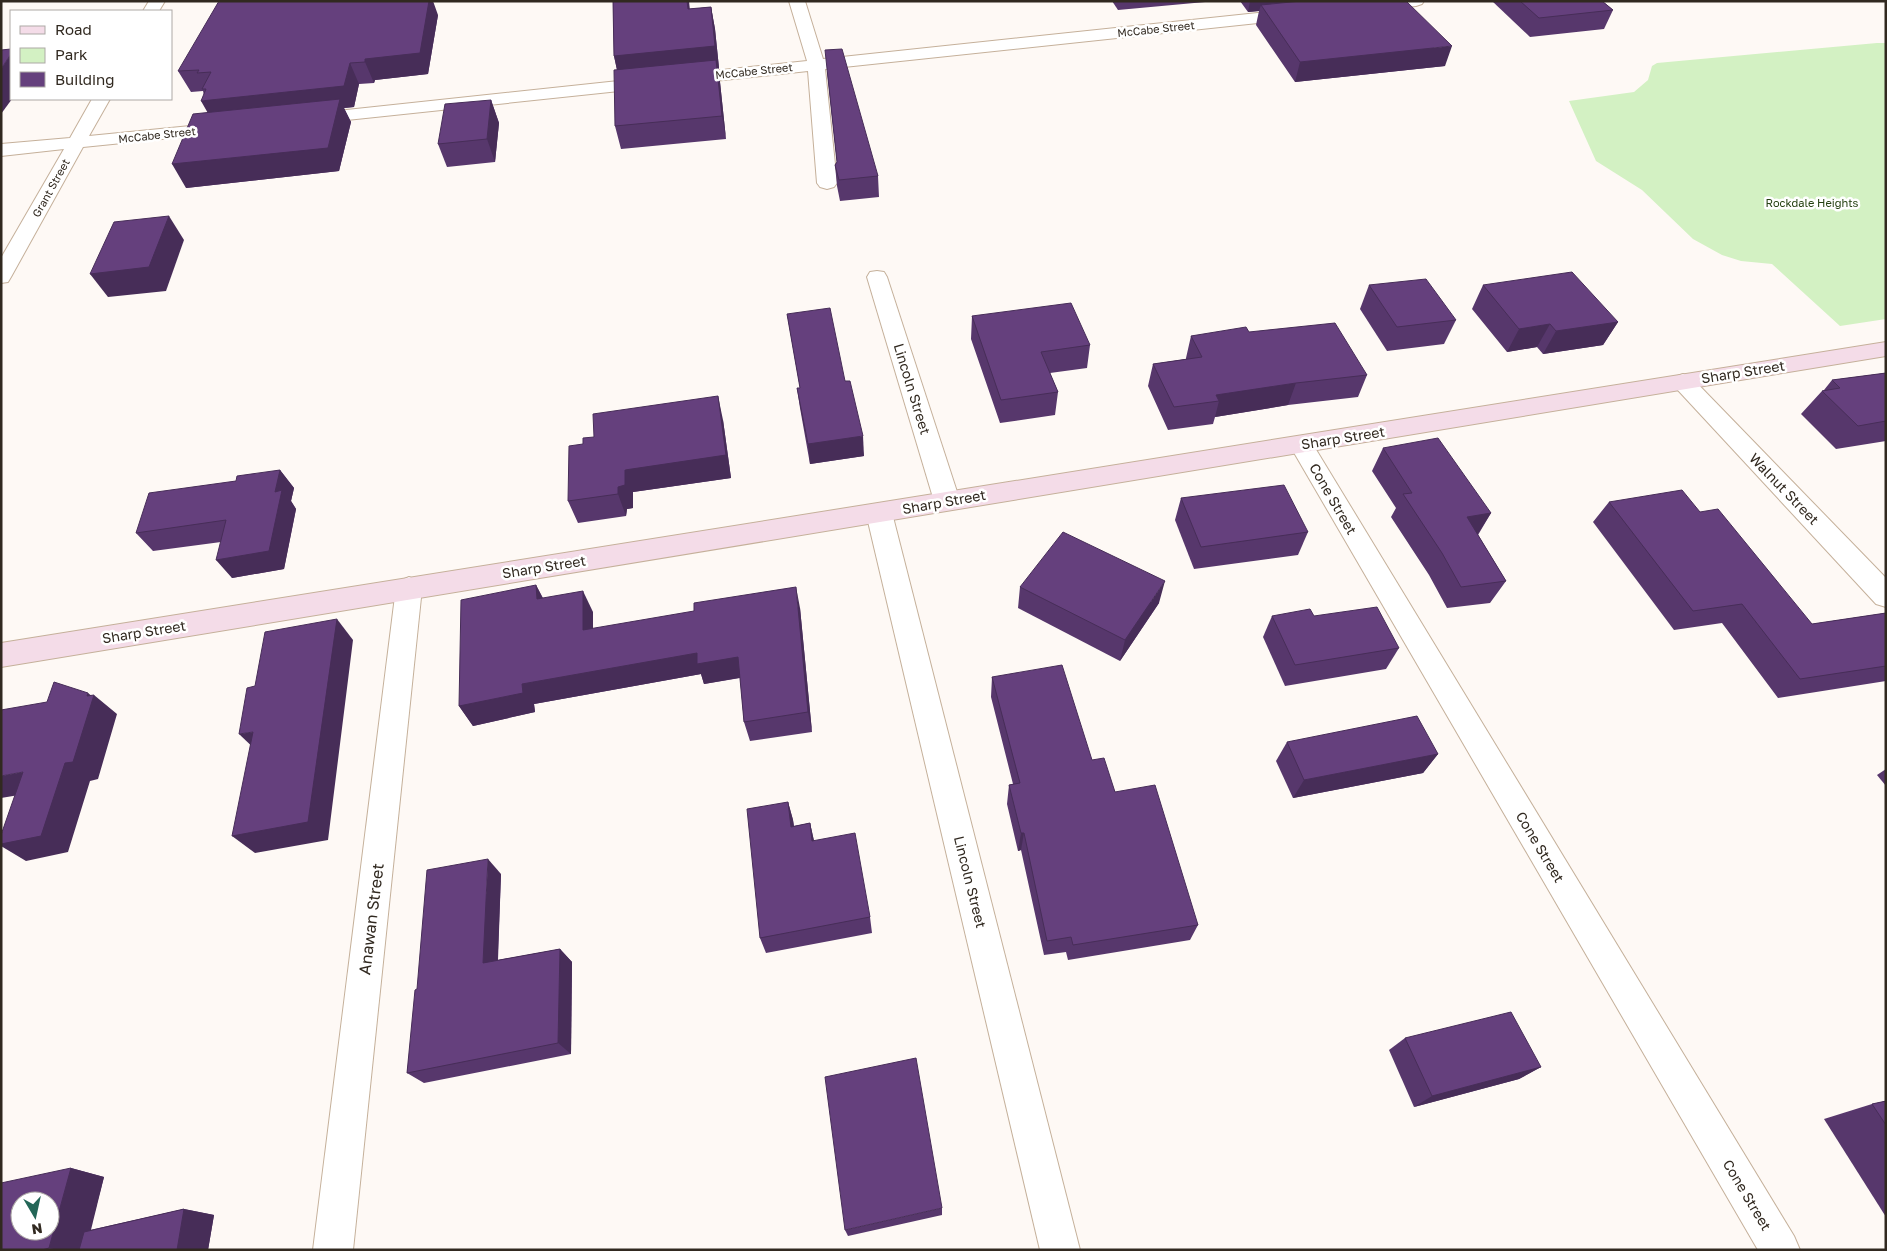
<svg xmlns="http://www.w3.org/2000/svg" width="1887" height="1251" font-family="'Golos Text',sans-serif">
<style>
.green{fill:#d3f1c3}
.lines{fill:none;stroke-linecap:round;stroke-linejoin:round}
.street-casing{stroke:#c5b09a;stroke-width:2}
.secondary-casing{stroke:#c5b09a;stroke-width:2}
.street{fill:#fff;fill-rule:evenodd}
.secondary{fill:#f4dce8;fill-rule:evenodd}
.wall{fill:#57376c}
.shaded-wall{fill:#472d58}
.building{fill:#65407d;stroke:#472d58;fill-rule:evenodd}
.labels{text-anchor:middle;stroke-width:5;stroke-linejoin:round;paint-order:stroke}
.far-street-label{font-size:11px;fill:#312920;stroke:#fff}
.far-park-label{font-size:11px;fill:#254112;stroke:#fff}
.street-label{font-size:14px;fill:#312920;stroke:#fff}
.near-street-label{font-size:16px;fill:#312920;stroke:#fff}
</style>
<rect width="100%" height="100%" fill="#fef9f5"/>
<polygon class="green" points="1877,43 1886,43 1886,319 1840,326 1772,264 1741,261 1722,255 1693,239 1642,190 1596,161 1569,101 1634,92 1648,80 1652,66 1657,63"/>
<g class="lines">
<g class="street-casing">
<g id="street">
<polygon points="149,1 165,1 159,11 143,11"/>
<polygon points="789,1 805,1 823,59 1295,9 1301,11 1303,14 1301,17 1295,19 825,69 837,183 834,187 827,189 820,187 817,183 808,71 309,124 303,123 300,119 303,115 309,114 807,61"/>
<polygon points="1370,1 1424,1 1422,4 1416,6 1370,11 1364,9 1362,6 1364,3"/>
<polygon points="92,99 110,99 89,136 221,123 227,124 230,128 227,132 221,133 83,147 11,277 8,282 1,283 1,258 64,149 1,156 1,144 70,138"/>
<polygon points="877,271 884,272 887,277 960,501 956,508 947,510 938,508 934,501 867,277 870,272"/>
<polygon points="1683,374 1691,377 1886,578 1886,607 1876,604 1675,387 1672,382 1675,377"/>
<polygon points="1301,436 1309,438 1794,1236 1800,1250 1758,1250 1289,444 1293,438"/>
<polygon points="879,504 888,506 892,513 1080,1250 1040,1250 866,513 870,506"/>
<polygon points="409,577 418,581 422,588 353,1250 313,1250 396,588 400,581"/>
</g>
</g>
<g class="secondary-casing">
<polygon id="secondary" points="1886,342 1886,356 1,667 1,643"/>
</g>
<use href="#street" class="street"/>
<use href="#secondary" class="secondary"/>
</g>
<g class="wall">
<polygon points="613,1 689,1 689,9 711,7 715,29 719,68 718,69 720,82 726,139 621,149 615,126 617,70 614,56"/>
<polygon points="1112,1 1216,1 1118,10"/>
<polygon points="1240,1 1406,1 1445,66 1295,82 1256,25 1259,11 1248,12"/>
<polygon points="1492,1 1602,1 1613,10 1604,29 1530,37"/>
<polygon points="438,15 428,74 375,80 374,83 359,84 354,107 344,108 351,122 339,171 186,188 208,113 203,91 191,92 178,71"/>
<polygon points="827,71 878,176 879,197 840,201 837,186 835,165 837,162"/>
<polygon points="491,100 499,123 495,162 447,167 438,144"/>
<polygon points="1369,285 1456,320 1444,344 1387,351 1360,309"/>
<polygon points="1483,285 1618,322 1603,345 1543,354 1537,347 1507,352 1472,309"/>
<polygon points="787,314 845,381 864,456 810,464 800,408 797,388 800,388"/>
<polygon points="972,316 1090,345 1087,368 1050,373 1058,392 1055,415 1000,423 971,339"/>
<polygon points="1249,332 1367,375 1358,397 1288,405 1215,417 1213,424 1168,430 1148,386 1153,364 1186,359 1186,358 1191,336"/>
<polygon points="1886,373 1886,441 1836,449 1801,414 1822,391 1824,390 1832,380"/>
<polygon points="723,420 731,478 633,492 633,508 627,509 626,516 578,523 568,501"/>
<polygon points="1383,448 1491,513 1478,535 1506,581 1490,603 1447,608 1429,575 1391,517 1396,508 1372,471"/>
<polygon points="280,470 294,488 291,501 296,509 284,569 232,578 221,542 153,551 136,533 236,481"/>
<polygon points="1181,498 1308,532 1298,555 1194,569 1175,520"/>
<polygon points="1609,502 1700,512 1812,624 1886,613 1886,681 1778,698 1722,623 1674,630 1593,522"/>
<polygon points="536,585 543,598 593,612 593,629 800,608 812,732 750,741 744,722 740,678 704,684 701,674 534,704 535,712 473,726 459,706"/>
<polygon points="1020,587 1159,603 1120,661 1018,608"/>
<polygon points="1272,616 1314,616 1399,648 1386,669 1285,686 1263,637"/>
<polygon points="992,677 1092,760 1115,792 1198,925 1190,940 1068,960 1066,952 1044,955 1021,850 1018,851 1007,804 1009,785 1013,784 991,697"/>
<polygon points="1287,742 1438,754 1423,773 1293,798 1276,761"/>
<polygon points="1886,769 1886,786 1877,775"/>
<polygon points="788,802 793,820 794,826 810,823 814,841 870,917 872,933 766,953 760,938"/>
<polygon points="501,874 498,960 560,949 572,962 571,1054 424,1083 407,1073 417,989"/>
<polygon points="1405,1038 1541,1067 1519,1079 1414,1107 1389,1050"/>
<polygon points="1886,1101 1886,1217 1824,1119 1872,1104"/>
<polygon points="71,1168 104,1177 90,1230 184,1209 214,1215 208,1250 1,1250"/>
<polygon points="942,1208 942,1215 848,1236 845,1230"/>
</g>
<g class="shaded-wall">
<polygon points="421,1 433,1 438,15 428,74 375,80 374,83 365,62 365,59"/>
<polygon points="687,1 689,1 692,31 688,9"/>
<polygon points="1250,1 1357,1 1261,5 1259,11 1248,12"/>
<polygon points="711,7 715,29 719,68 718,69 720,82 726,139 722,116 619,79 614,56"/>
<polygon points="1452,46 1445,66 1295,82 1300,62"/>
<polygon points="11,54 12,99 1,114 1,69"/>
<polygon points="350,63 359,84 354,107 344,108 351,122 339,171 186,188 172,164 213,122 201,101"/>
<polygon points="491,100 499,123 495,162 487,139"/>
<polygon points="169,216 184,240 166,291 108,297 90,274"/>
<polygon points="1618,322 1603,345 1543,354 1556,331"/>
<polygon points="1550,324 1537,347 1507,352 1519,329"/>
<polygon points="1296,383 1288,405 1215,417 1219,401 1216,395"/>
<polygon points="718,396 723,420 731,478 633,492 633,508 627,509 626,516 618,494 618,487 625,470"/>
<polygon points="863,436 864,456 810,464 808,444"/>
<polygon points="280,470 294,488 291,501 296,509 284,569 232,578 216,560 275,492"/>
<polygon points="1491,513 1477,535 1467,517"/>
<polygon points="1165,581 1159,603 1120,661 1125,640"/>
<polygon points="536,585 547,607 537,599"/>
<polygon points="796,587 800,608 812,732 808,712"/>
<polygon points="583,591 593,612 593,651 583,630"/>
<polygon points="337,619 353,640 328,840 255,853 232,836"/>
<polygon points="697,653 738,657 744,677 704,684 701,674 534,704 535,712 473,726 459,706 522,684"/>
<polygon points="88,693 93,697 94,695 117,714 98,779 90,781 68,852 26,861 1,846 1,844"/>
<polygon points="253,732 260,754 239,734"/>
<polygon points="1438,754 1423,773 1293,798 1304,780"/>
<polygon points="23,772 49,790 1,798 1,776"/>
<polygon points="788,802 793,820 796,845 791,827"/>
<polygon points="810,823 814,841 812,841"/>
<polygon points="1021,833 1024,833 1021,850 1018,851"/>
<polygon points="488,859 501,874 497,976 483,963"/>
<polygon points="560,949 572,962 571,1054 558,1043"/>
<polygon points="1541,1067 1519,1079 1414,1107 1432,1096"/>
<polygon points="71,1168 104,1177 86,1250 58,1250 49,1248"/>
<polygon points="184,1209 214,1215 208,1250 177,1250"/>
</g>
<g class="building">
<polygon points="219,1 429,1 420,53 365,59 365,62 350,63 344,86 201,101 206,89 202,89 211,72 197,73 199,70 178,71"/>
<polygon points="613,1 687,1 688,9 711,7 715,46 614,56"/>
<polygon points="1301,1 1406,1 1452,46 1300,62 1261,5"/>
<polygon points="1520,1 1602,1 1613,10 1539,18"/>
<polygon points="11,49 11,54 1,69 1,50"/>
<polygon points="842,49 878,176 839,180 835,165 837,162 825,50"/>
<polygon points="716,60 722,116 615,126 614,70"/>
<polygon points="340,99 328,148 172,164 193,114"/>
<polygon points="491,100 487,139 438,144 445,104"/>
<polygon points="169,216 149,267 90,274 114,222"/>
<polygon points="1572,272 1618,322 1556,331 1550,324 1519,329 1483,285"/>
<polygon points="1426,279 1456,320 1397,327 1369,285"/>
<polygon points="1071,303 1090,345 1041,352 1058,392 1001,400 972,316"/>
<polygon points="830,308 845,381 850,381 863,436 808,444 797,388 800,388 787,314"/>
<polygon points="1335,323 1367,375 1296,383 1216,395 1219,401 1174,407 1153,364 1202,357 1191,336 1246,327 1249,332"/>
<polygon points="1886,373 1886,421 1858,426 1822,391 1840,388 1832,380"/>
<polygon points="718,396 726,455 625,470 625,485 618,487 618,494 568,501 569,446 583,444 583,438 594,437 593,414"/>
<polygon points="1438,438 1491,513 1467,517 1506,581 1461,587 1442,553 1403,494 1412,493 1383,448"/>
<polygon points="280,470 275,492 282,490 269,551 216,560 226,520 136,533 149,493 236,481 237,476"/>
<polygon points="1284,485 1308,532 1201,547 1181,498"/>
<polygon points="1682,490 1700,512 1718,509 1812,624 1886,613 1886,666 1800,679 1742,604 1693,611 1609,502"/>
<polygon points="1063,532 1165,581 1125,640 1020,587"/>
<polygon points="536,585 537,599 583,591 583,630 694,611 694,603 796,587 808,712 744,722 738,657 697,664 697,653 522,684 523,693 459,706 461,600"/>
<polygon points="1377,607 1399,648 1295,665 1272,616 1310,609 1314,616"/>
<polygon points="337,619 308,822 232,836 253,732 239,734 247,688 255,686 265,632"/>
<polygon points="1062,665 1092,760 1104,758 1115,792 1155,785 1198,925 1073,945 1071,937 1047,941 1024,833 1021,833 1009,785 1020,783 992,677"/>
<polygon points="54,682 88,693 87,696 94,695 73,762 65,763 41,836 1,844 1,835 23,772 1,776 1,710 47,702"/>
<polygon points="1417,716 1438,754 1304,780 1287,742"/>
<polygon points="788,802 791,827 810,823 812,841 855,833 870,917 760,938 747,809"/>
<polygon points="488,859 483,963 560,949 558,1043 407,1073 415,990 417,989 427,870"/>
<polygon points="1511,1012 1541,1067 1432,1096 1405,1038"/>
<polygon points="916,1058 942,1208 845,1230 825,1077"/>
<polygon points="1886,1101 1886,1125 1872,1104"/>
<path d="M71 1168 49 1248 42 1250H1V1183ZM20 1201H50V1231H20Z"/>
<polygon points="184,1209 177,1250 79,1250 84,1232"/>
</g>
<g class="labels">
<g class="far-street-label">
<text transform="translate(1156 29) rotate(-6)" y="4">McCabe Street</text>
<text transform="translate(754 71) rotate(-6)" y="4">McCabe Street</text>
<text transform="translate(157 135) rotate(-6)" y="4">McCabe Street</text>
<text transform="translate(51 188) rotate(-61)" y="4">Grant Street</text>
</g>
<g class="far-park-label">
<text x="1812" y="207">Rockdale Heights</text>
</g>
<g class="street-label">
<text transform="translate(1743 372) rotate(-9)" y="5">Sharp Street</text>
<text transform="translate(912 389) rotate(73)" y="5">Lincoln Street</text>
<text transform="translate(1343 438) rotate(-9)" y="5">Sharp Street</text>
<text transform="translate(1784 489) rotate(46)" y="5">Walnut Street</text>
<text transform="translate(1333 499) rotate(60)" y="5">Cone Street</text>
<text transform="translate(944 502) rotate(-10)" y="5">Sharp Street</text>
<text transform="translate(544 567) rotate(-9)" y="5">Sharp Street</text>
<text transform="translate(144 632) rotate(-9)" y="5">Sharp Street</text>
<text transform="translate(1540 847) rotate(59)" y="5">Cone Street</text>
<text transform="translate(970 882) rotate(76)" y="5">Lincoln Street</text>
<text transform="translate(1747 1195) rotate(59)" y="5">Cone Street</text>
</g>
<g class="near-street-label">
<text transform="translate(371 919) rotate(-83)" y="6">Anawan Street</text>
</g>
</g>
<rect width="1887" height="1251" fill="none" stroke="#312920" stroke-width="5"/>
<rect x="10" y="10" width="162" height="90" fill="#ffffff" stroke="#ada9a6"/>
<rect x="20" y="26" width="25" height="8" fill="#f4dce8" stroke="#ada9a6"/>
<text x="55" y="35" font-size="15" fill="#312920">Road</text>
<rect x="20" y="48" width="25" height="15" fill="#d3f1c3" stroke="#ada9a6"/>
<text x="55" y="60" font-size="15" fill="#312920">Park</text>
<rect x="20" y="72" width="25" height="15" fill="#65407d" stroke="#ada9a6"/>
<text x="55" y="85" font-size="15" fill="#312920">Building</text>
<g transform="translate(35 1216) rotate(171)"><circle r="24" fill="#ffffff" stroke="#ada9a6"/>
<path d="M0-4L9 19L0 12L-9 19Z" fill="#236657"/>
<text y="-8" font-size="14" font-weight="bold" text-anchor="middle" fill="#312920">N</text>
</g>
</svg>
